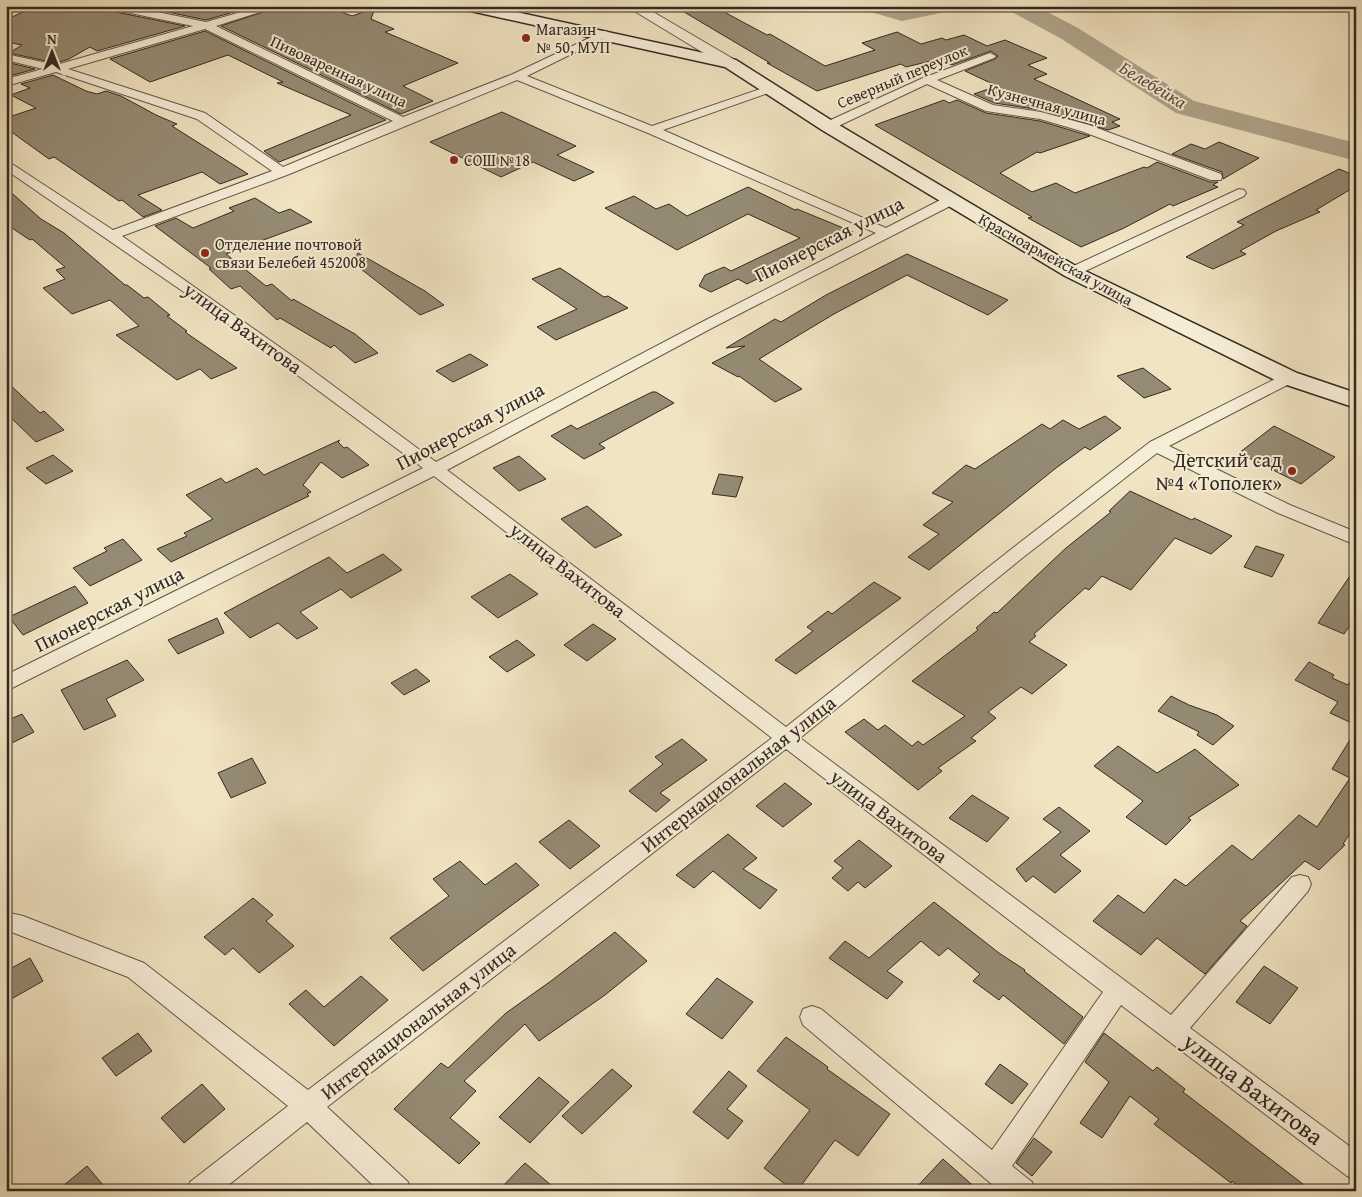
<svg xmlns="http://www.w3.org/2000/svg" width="1362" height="1197" font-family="'Gentium Book Plus',serif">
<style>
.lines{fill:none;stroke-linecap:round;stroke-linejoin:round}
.river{fill:#b0a58b;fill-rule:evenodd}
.building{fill:#958b74;stroke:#322a20}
.minor-casing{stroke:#625848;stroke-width:2}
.tertiary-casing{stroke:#625848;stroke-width:2}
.secondary-casing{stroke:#322a20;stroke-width:3}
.minor{fill:#f6edd7;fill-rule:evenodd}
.tertiary{fill:#f6edd7;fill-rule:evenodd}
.secondary{fill:#f6edd7;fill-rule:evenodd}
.poi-dot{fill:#8f2418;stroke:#f6edd7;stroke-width:2}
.labels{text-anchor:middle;stroke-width:4;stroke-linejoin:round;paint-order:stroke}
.far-poi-label{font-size:16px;fill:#322a20;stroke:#f6edd7;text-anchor:start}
.far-street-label{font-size:16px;fill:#322a20;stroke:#f6edd7}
.far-water-label{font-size:18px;font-style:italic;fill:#584f40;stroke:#f6edd7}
.street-label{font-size:20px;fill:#322a20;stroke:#f6edd7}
.poi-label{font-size:20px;fill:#322a20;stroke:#f6edd7;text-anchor:end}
.near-street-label{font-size:24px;fill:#322a20;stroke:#f6edd7}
</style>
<rect width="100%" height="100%" fill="#f1e4c2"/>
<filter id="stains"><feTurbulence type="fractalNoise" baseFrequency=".004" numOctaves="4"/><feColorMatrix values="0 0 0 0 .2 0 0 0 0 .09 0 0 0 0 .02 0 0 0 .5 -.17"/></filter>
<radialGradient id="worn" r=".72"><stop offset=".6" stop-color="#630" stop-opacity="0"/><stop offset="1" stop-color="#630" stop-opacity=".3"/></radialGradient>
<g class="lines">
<g class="river">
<polygon points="864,6 953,6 950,11 902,21 867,11"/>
<polygon points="1007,6 1036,6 1078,28 1194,101 1356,143 1356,161 1176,113 1060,38 1010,11"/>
</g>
</g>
<g class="building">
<polygon points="35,6 104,6 111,11 185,26 97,51 90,47 69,59 56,63 9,53 22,45 6,42 6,20"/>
<polygon points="139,6 254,6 206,20"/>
<polygon points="281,6 326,6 352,16 375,8 371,19 394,29 385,32 458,63 403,86 433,101 401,114 221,26"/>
<polygon points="674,6 713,6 767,35 770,34 825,66 875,50 862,43 897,32 921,44 942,38 946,40 964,35 987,46 1005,40 1047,58 1028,65 1047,74 1034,79 1120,119 1112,122 1120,126 1108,130 1041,110 994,103 974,94 997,86 965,71 995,59 998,56 991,51 952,65 939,59 906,67 901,64 817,91 767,63 770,63"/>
<polygon points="205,31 386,120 279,162 264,151 351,115 277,83 283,82 228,55 150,82 110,59"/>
<polygon points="6,62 35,69 6,77"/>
<polygon points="53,75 86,91 97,94 106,91 121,96 156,115 177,124 172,126 248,174 220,184 202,172 138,195 162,210 143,217 122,200 119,201 54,157 49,159 6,128 6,118 36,108 11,95 30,88 21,84"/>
<polygon points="944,100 949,103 957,100 986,113 1040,121 1090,136 1040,153 1037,152 1000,173 1032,192 1056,183 1075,193 1144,167 1147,168 1157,162 1210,182 1218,182 1213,185 1218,187 1173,206 1170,204 1124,228 1081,247 1028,218 1032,217 875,125"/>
<polygon points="502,112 576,146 557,155 594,172 574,181 533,162 501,177 430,142"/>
<polygon points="1219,142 1259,158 1223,179 1222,172 1172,154 1191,144 1205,149"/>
<polygon points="1339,169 1356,176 1356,186 1316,210 1320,212 1276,231 1240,251 1246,254 1213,269 1186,257 1244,225 1237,222"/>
<polygon points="748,187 795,210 797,209 853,232 747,284 738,279 711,292 699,286 705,275 724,267 731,271 800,238 748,214 677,250 605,208 634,196 656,209 669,204 687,216"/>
<polygon points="6,188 41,219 64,233 125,285 127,285 144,298 148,297 170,315 167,316 187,331 185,332 237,368 211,379 200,369 177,380 116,335 139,326 110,300 72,314 43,288 65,279 56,270 65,267 32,239 30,240 6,224"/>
<polygon points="255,198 279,213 290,209 312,222 226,254 266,286 272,284 292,301 293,299 355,334 378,353 355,363 334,345 331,348 280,318 277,320 240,286 231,289 209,269 211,268 155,226 176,218 193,228 234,211 229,208"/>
<polygon points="358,253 425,291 444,305 420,315 352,262"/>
<polygon points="907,254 1008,300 988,315 907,275 834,314 759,359 802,389 775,402 739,376 738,377 712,363 745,346 726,348 775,319 781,322 826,295"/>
<polygon points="560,268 604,297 608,296 628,308 556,340 537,327 577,309 532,279"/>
<polygon points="470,354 488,365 453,382 436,371"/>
<polygon points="1143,368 1171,389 1144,398 1117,376"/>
<polygon points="6,381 40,413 44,411 64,430 36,442 6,413"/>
<polygon points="652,392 656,392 674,403 599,444 605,448 584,459 551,436 571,425 577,429"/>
<polygon points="1105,416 1121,428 1090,450 1085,447 1056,468 929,570 908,557 939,534 923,525 953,502 932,493 966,465 975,469 1042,424 1050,429 1063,420 1079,429"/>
<polygon points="1274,426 1335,457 1301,484 1239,453"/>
<polygon points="340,440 338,442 344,448 347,447 369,465 342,478 321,462 303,485 311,492 307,494 309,496 171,562 157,549 187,536 184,533 213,519 186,495 221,478 226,483 257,468 264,475"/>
<polygon points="53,455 73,471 46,484 26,468"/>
<polygon points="519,456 546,479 519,491 493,468"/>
<polygon points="719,474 743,477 736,497 712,494"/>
<polygon points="1130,491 1192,520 1194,518 1232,536 1211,554 1175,538 1131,590 1102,576 1089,590 1085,588 1034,634 1036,636 1029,642 1067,665 1032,694 1021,687 988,712 996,718 971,738 976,741 938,768 942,771 918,790 845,732 864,719 878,730 885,725 912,746 918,741 923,745 965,716 912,681 978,630 976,628 994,612 997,613 1066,548 1111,512 1109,511"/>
<polygon points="587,506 622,535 595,548 561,519"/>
<polygon points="123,539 142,560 90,586 73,568 107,551 104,548"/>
<polygon points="1256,546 1284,555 1272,577 1244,567"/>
<polygon points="383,554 402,570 351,598 341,589 300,612 318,628 297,639 278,623 250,638 224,613 329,557 347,573"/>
<polygon points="1356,567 1356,617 1344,634 1318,623"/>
<polygon points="510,574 538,594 498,618 471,597"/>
<polygon points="874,582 901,598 796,674 775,660 813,631 807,627 828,611 832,614"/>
<polygon points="75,586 88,603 23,635 9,617"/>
<polygon points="217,618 224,633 178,654 168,640"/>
<polygon points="593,624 616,639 587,661 564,645"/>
<polygon points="517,640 535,655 507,672 489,657"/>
<polygon points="127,660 144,680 106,699 116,716 84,730 61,690"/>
<polygon points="1309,662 1334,675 1332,678 1348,685 1356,671 1356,725 1330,713 1338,702 1295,680"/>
<polygon points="416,669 430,681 404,695 391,683"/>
<polygon points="1171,696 1189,705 1217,715 1234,726 1213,745 1197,735 1199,732 1158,711"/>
<polygon points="22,714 34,732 6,746 6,721"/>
<polygon points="1356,730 1356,824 1343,844 1345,845 1319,870 1305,861 1240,921 1247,926 1205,974 1157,938 1141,955 1093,921 1118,895 1144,913 1175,879 1186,886 1232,845 1252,860 1299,815 1317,827 1350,778 1332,769"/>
<polygon points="682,739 707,760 660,793 670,800 656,812 629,791 663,764 655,757"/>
<polygon points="1118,746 1157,773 1195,749 1239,785 1188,818 1191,820 1166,845 1126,817 1143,801 1094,766"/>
<polygon points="252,758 266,783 231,798 218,773"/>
<polygon points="785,783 812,804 783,827 756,806"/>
<polygon points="972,795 1009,818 987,842 949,818"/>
<polygon points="1059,807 1090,831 1060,855 1081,871 1055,893 1033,876 1026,882 1016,869 1061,832 1043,819"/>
<polygon points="569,820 600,846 570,869 539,842"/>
<polygon points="728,834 757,858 743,869 777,890 760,909 713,871 694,888 676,875"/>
<polygon points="859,840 892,866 865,888 858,882 848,891 832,878 843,868 834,861"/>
<polygon points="460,861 485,885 516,863 539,885 423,971 390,938 449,896 433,879"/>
<polygon points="253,898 273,915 266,921 294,946 259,973 233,948 225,955 204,937"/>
<polygon points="934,902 999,953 1025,970 1024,971 1083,1017 1064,1044 1003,995 999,1000 973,981 980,974 948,948 939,956 921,941 887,971 903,982 887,999 829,958 845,941 869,958"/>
<polygon points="615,932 647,961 605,995 539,1041 525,1024 464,1081 476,1091 450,1118 480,1143 459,1164 394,1109 441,1063 448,1068 506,1013 551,981"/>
<polygon points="30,958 43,981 6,1002 6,971"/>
<polygon points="1264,966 1298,988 1270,1024 1236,1002"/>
<polygon points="361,976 388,1000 334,1046 289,1004 306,990 324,1007"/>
<polygon points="717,978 753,1002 722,1039 686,1014"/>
<polygon points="138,1033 152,1051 116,1076 102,1058"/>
<polygon points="1104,1033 1153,1071 1157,1067 1185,1089 1183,1092 1312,1191 1244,1191 1232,1181 1231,1183 1154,1124 1159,1119 1130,1096 1102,1138 1080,1123 1109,1082 1085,1062"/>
<polygon points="786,1037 828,1067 827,1069 890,1114 858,1156 835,1140 797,1191 794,1191 764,1168 810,1110 757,1071"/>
<polygon points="1000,1064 1028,1084 1012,1104 985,1084"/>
<polygon points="612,1069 632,1086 582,1134 562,1116"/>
<polygon points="729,1071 747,1086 727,1109 743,1121 728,1139 693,1112"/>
<polygon points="539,1077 569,1102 530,1143 499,1117"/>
<polygon points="202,1084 225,1109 184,1143 161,1118"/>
<polygon points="1034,1138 1052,1152 1032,1176 1016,1163"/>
<polygon points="943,1159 979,1191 913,1191"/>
<polygon points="525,1163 558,1191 498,1191"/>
<polygon points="87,1166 108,1191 57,1191"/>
</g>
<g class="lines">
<g class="minor-casing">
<g id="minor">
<path d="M106 6H128L206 22 262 6H279L216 26 403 117 513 74 604 31 608 32 609 34 608 36 527 76 652 126 766 87H774L776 89 774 91 663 130 886 228 946 197H956L958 200 956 203 712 328 447 470 786 727 1009 551 1150 442 1283 375H1295L1297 378 1295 381 1169 446 1290 505 1356 532V545L1278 513 1157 453 1021 559 800 738 1171 1015 1292 877 1300 875 1308 877 1311 884 1308 891 1190 1028 1356 1151V1180L1347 1176 1121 1005 1012 1166 1032 1182 1035 1191H1000L803 1025 800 1017 803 1009 812 1006 821 1009 992 1150 1103 992 786 749 327 1107 408 1182 411 1191H379L307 1122 221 1191H187L190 1182 288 1106 128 977 14 933 6 932V912L23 916 144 963 308 1090 772 738 434 476 6 691V675L423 468 200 303 6 170V160L113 230 272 171 197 119 56 72 6 86V79L43 69 6 60V54L56 65 193 26 111 9ZM205 29 393 121 283 167 205 113 68 69ZM517 80 648 133 876 233 702 322 436 462 308 367 122 236 287 175Z"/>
<polygon points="990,53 996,56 994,58 937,80 993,105 1041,112 1089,125 1221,174 1222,177 1221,180 1211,180 1081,131 1040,119 986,111 927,84 832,129 828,130 822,126 824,123 923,78"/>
<polygon points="1239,189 1244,190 1246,193 1244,196 1077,275 1067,275 1065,272 1067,269"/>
</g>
</g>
<g class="tertiary-casing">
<polygon id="tertiary" points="626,6 643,6 735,60 737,63 735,66 725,66"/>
</g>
<g class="secondary-casing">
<polygon id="secondary" points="459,6 488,6 736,60 834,122 1079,268 1297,373 1356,393 1356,408 1281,383 1065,276 822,130 725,67 466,10 461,9"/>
</g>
<use href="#minor" class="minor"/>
<use href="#tertiary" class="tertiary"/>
<use href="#secondary" class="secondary"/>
</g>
<g class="poi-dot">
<circle cx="526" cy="38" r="5"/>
<circle cx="454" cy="160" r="5"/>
<circle cx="205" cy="253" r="5"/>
<circle cx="1292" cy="471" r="5"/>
</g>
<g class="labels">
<g class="far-poi-label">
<text x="536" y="35">Магазин<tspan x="536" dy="18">№ 50, МУП</tspan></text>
<text x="464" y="166">СОШ №18</text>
<text x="215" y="250">Отделение почтовой<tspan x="215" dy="18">связи Белебей 452008</tspan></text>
</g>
<g class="far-street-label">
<text transform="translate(339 71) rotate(25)" y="6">Пивоваренная улица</text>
<text transform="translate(902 76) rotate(-23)" y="6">Северный переулок</text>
<text transform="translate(1047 104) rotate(15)" y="6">Кузнечная улица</text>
<text transform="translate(1056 259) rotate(29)" y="6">Красноармейская улица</text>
</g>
<g class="far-water-label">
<text transform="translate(1153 85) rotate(31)" y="6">Белебейка</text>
</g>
<g class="street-label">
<text transform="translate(829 239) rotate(-27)" y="7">Пионерская улица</text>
<text transform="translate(243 328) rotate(36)" y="7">улица Вахитова</text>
<text transform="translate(470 426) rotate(-28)" y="7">Пионерская улица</text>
<text transform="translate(568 570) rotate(38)" y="7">улица Вахитова</text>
<text transform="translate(109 609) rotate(-27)" y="7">Пионерская улица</text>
<text transform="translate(738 774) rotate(-38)" y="7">Интернациональная улица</text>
<text transform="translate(889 816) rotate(37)" y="7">улица Вахитова</text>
<text transform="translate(418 1021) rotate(-38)" y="7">Интернациональная улица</text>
</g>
<g class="poi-label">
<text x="1282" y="467">Детский сад<tspan x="1282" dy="23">№4 «Тополек»</tspan></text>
</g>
<g class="near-street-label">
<text transform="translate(1253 1089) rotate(37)" y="8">улица Вахитова</text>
</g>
</g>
<rect width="1362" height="1197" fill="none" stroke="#f1e4c2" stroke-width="25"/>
<rect x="8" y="8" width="1347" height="1182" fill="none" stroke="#322a20" stroke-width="2.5"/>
<rect x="12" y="12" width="1337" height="1172" fill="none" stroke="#322a20"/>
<g transform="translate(52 52)" stroke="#f6edd7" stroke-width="4" paint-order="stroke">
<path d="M0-4L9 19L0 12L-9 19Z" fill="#322a20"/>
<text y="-8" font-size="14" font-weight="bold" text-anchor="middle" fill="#322a20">N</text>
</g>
<rect width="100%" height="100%" filter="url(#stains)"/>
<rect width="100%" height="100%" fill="url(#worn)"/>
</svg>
